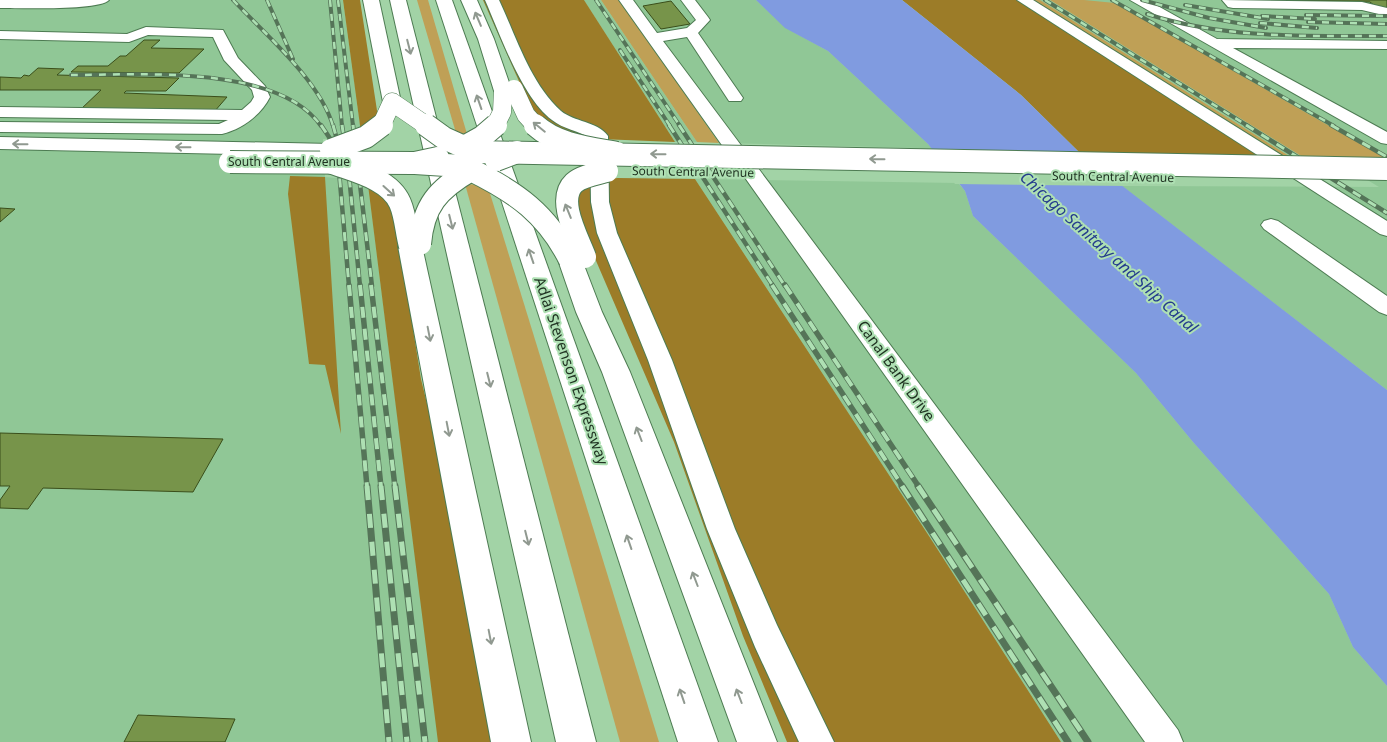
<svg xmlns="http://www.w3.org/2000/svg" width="1387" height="742" font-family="'Noto Sans',sans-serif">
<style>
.built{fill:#90c796}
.green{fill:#bfa056}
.forest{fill:#9c7c28}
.water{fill:#809be0}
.pier{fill:#a2d3a6}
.building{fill:#77944a;stroke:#3a4e1a}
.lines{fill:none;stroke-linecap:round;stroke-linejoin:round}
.minor-casing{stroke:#4d7b52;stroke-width:2}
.major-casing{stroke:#4d7b52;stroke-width:2}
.highway-casing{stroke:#4d7b52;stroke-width:2}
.minor{fill:#fff;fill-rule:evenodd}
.major{fill:#fff;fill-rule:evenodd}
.highway{fill:#fff;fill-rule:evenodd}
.rail-far3-casing{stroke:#557458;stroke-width:4}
.rail-far2-casing{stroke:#557458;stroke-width:4.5}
.rail-far1-casing{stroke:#557458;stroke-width:5.5}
.rail-casing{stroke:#557458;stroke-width:7}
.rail-far3{stroke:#aee0b3;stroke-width:2.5;stroke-dasharray:7;stroke-linecap:butt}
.rail-far2{stroke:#aee0b3;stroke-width:3;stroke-dasharray:9;stroke-linecap:butt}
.rail-far1{stroke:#aee0b3;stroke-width:4;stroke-dasharray:11;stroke-linecap:butt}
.rail{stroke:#aee0b3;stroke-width:5;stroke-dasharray:14;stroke-linecap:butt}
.major-bridge-casing{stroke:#4d7b52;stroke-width:24;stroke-linecap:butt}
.highway-bridge-far1-casing{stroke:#4d7b52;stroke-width:19;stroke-linecap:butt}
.highway-bridge-casing{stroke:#4d7b52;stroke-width:24;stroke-linecap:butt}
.major-bridge{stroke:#fff;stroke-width:22}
.highway-bridge-far1{stroke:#fff;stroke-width:18}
.highway-bridge{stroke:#fff;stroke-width:22}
.oneway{stroke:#909990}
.labels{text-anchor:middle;stroke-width:4;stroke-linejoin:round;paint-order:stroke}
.far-street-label{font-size:12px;fill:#203322;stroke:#aee0b3}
.street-label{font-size:15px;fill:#203322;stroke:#aee0b3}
.water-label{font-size:16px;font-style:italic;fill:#243c8d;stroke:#aee0b3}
</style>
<rect width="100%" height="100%" fill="#a2d3a6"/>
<g class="built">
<polygon points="0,0 343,0 361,133 340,138 323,139 325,177 348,179 368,185 439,742 0,742"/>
<polygon points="584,0 601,0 697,142 675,142"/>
<polygon points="622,0 756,0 786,28 828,51 928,144 934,151 923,151 920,148 719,143 652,46"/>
<polygon points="1040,0 1050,0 1306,159 1294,159"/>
<polygon points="1069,0 1387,0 1387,390 1122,186 1379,187"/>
<polygon points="695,179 958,183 965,191 973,216 1136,373 1193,442 1329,594 1353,647 1387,686 1387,742 1061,742 929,536"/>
</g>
<g class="green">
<polygon points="417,0 428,0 467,134 456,133"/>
<polygon points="601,0 622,0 652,46 719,143 697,142"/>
<polygon points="1033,0 1040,0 1294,159 1287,158"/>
<polygon points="1050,0 1084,0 1115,3 1387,159 1306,159"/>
<polygon points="465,184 484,185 488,187 659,742 620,742"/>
</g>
<g class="forest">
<polygon points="343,0 360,0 378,117 361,133"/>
<polygon points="483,0 584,0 675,142 575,138 538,119 522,88"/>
<polygon points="902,0 1017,0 1268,158 1081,154 1021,95"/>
<polygon points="290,176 325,177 341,434 325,365 309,364 288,194"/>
<polygon points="618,178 695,179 929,536 1061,742 787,742 743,636 674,442 572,205 574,195 596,180"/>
<polygon points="368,185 388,202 395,216 421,379 457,527 496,742 438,742"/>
</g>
<polygon class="water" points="756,0 902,0 1021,95 1081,154 1387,390 1387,686 1353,647 1329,594 1193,442 1136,373 973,216 965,191 928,144 828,51 785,28"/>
<polygon class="pier" points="930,151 1085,154 1126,186 955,184"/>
<g class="building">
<polygon points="1293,0 1387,0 1387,9 1379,9 1370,2"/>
<polygon points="671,1 690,24 661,29 643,6"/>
<polygon points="144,40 160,40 151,48 204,49 179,73 71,72 78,66 108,66 120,56 126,56"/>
<polygon points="38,68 64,69 57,75 179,78 166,91 126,91 124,93 227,97 214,112 80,110 101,90 0,90 0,77 21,78 24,75 29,76"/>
<polygon points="0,208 15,209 0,222"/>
<polygon points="0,433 223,439 193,492 43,488 28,509 0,508 0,500 10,486 0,486"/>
<polygon points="138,715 235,719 225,742 124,742"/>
</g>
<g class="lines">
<g class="minor-casing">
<g id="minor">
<path d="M0 0H109C99 11 18 8 0 8Z"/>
<path d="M485 0H499C516 36 530 83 561 111 574 122 597 121 608 136L609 202 617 233 672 360 735 529 777 625 834 742H799L755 647 707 529 648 360 597 233 591 202 590 138C579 131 563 129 552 120 522 98 500 34 485 0Z"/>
<polygon points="619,0 633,0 657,33 687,28 696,20 681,0 695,0 708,17 710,20 698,33 743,98 741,101 729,101 687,37 663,41 1178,730 1183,742 1145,742"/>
<polygon points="1017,0 1033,0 1387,221 1387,236 1380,234"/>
<polygon points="1130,0 1147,0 1217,39 1387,41 1387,49 1233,48 1387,132 1387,144 1381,143"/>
<polygon points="1222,0 1362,2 1387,8 1387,16 1362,10 1233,8 1228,7"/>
<path d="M146 27 223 30 238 58 265 86 270 97C261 115 242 129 222 134L0 132V122L219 124 228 120 0 117V107L242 110 251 102 254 97 252 90 224 60 213 37 148 35 129 42 0 39V31L127 34Z"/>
<polygon points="1271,219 1278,221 1387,296 1387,315 1379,312 1264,229 1261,225 1264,221"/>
</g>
</g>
<g class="major-casing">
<polygon id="major" points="0,137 331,144 338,146 341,150 338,154 331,156 0,149"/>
</g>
<g class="highway-casing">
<g id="highway">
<polygon points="363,0 379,0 401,102 399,106 392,108 385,106 383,102"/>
<polygon points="390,0 406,0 596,742 556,742"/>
<polygon points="436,0 452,0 718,742 678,742"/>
<polygon points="461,0 477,0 494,39 512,91 509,95 503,97 497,95 494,91 478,39"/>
<polygon points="410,239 418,241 422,246 531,742 491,742 398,246 402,241"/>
<polygon points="570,252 578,255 582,260 602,312 630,372 777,742 737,742 602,372 576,312 558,260 562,255"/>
</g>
</g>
<use href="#minor" class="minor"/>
<use href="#major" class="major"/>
<use href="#highway" class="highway"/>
<g class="rail-far3-casing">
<g id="rail-far3">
<path d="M233 0C265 34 320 81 333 126"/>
<polyline points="267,0 293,59"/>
<polyline points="330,0 342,126"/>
<polyline points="338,0 353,126"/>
<polyline points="596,0 680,126"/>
<polyline points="1045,0 1248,126"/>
<polyline points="1112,0 1334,126"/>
<polyline points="1142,0 1209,18 1266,28"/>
<polyline points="1185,5 1268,19"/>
<path d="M1147 14C1225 39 1306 36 1387 36"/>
<polyline points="1306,15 1387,16"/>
<polyline points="1262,16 1315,19"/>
<polyline points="1308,22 1387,24"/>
<polyline points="1260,23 1317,28"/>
<polyline points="620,50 670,126"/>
<path d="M71 75C139 75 278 64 321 126"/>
</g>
</g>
<g class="rail-far2-casing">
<g id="rail-far2">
<polyline points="321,125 333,143"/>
<polyline points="333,125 336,136 349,286"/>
<polyline points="342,125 348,165 360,286"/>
<polyline points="353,125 372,286"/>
<polyline points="669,125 773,286"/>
<polyline points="679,125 785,286"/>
<polyline points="1246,125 1387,213"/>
<polyline points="1331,125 1387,157"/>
</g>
</g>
<g class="rail-far1-casing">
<g id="rail-far1">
<polyline points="349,285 367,487"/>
<polyline points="360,285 381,487"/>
<polyline points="371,285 395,487"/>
<polyline points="772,285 903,487"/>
<polyline points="785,285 919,487"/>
</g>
</g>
<g class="rail-casing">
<g id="rail">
<polyline points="367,486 389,742"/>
<polyline points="381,486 407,742"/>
<polyline points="395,486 425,742"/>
<polyline points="902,486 1068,742"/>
<polyline points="918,486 1088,742"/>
</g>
</g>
<use href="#rail-far3" class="rail-far3"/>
<use href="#rail-far2" class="rail-far2"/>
<use href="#rail-far1" class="rail-far1"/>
<use href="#rail" class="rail"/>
<g class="major-bridge-casing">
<g id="major-bridge">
<polyline points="476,152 1387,169"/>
<polyline points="230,162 415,163 461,166"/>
</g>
</g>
<g class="highway-bridge-far1-casing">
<g id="highway-bridge-far1">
<polyline points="514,89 526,115 536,126"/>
<polyline points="381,126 392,102 427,126"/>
<polyline points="495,126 502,112 503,91"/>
</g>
</g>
<g class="highway-bridge-casing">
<g id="highway-bridge">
<polyline points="426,125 444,138 464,147 482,137 496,125"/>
<path d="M535 125C557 145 589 148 617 153"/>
<polyline points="331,150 366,137 382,125"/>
<polyline points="496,160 517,152"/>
<path d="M330 162C353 171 389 178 400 203 406 217 406 232 410 246"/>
<polyline points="415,163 438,158"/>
<path d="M420 244C423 206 438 189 471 170 516 192 547 214 570 260"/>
<path d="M585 257C578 238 556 200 574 183 582 176 596 174 607 171"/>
</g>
</g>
<use href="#major-bridge" class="major-bridge"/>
<use href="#highway-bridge-far1" class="highway-bridge-far1"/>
<use href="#highway-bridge" class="highway-bridge"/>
</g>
<defs><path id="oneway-shaft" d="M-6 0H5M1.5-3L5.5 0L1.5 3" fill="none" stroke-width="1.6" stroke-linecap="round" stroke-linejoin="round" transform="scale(1.25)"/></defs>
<g class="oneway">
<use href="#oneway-shaft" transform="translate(478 19) rotate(-113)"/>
<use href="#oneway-shaft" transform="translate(409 47) rotate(76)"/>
<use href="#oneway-shaft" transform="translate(479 102) rotate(-109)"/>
<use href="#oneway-shaft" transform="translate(539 127) rotate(-141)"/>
<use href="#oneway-shaft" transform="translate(20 144) rotate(-179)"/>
<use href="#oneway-shaft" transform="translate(183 147) rotate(-179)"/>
<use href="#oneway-shaft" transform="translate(658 154) rotate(-179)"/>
<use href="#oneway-shaft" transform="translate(877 159) rotate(-179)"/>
<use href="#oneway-shaft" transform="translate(389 191) rotate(42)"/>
<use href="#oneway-shaft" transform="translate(568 211) rotate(-112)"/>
<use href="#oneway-shaft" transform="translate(451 222) rotate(76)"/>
<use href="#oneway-shaft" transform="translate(531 256) rotate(-109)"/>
<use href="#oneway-shaft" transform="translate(429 334) rotate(79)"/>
<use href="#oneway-shaft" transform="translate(489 380) rotate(76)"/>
<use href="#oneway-shaft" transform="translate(448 429) rotate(79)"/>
<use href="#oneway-shaft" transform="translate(639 434) rotate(-111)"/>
<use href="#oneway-shaft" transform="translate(527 538) rotate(76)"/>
<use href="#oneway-shaft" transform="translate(629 542) rotate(-109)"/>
<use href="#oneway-shaft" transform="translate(695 579) rotate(-111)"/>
<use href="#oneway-shaft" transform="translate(490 637) rotate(79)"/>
<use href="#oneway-shaft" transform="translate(682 696) rotate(-109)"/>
<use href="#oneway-shaft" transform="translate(739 696) rotate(-111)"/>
</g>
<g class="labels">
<g class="far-street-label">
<text x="289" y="166">South Central Avenue</text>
<text transform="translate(693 172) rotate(1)" y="4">South Central Avenue</text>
<text transform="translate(1113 177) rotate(1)" y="4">South Central Avenue</text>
</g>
<g class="street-label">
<text transform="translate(571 371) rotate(71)" y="5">Adlai Stevenson Expressway</text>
<text transform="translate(896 371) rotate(54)" y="5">Canal Bank Drive</text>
</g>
<g class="water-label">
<text transform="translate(1109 252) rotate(42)" y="6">Chicago Sanitary and Ship Canal</text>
</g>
</g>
</svg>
